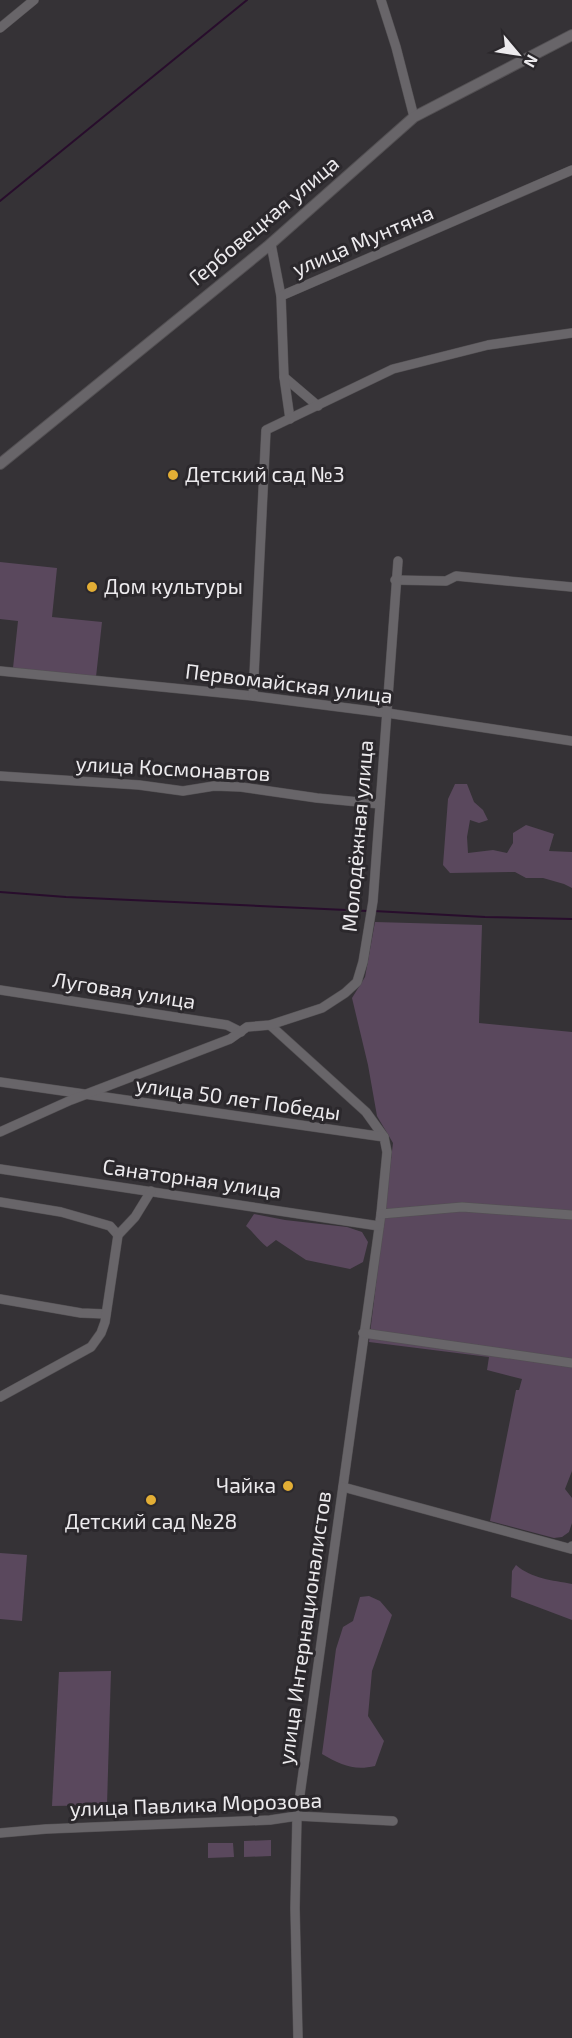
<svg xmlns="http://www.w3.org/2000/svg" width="572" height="2038" font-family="'Exo 2',sans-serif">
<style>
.green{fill:#5a485d}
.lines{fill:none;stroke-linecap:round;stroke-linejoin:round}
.stream{stroke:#280d2c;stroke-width:2}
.minor-casing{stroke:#535053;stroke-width:10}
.tertiary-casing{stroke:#535053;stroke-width:12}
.minor{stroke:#686569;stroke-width:9}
.tertiary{stroke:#686569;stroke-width:10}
.poi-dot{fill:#e3ae35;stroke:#2b282c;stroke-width:2}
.labels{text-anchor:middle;stroke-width:6;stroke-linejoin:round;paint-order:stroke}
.street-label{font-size:21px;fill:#eceaed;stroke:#2b282c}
.poi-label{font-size:21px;fill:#eceaed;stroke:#2b282c;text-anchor:start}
</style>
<rect width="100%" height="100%" fill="#353236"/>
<g class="green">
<polygon points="0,562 57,568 52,617 102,622 96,677 13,668 18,621 0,619"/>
<polygon points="455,784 467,784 474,802 483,810 488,820 479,823 470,820 467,837 468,853 493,850 507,853 513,843 513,833 526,825 554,834 549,851 572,852 572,888 564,884 543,878 526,878 515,872 450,873 443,865 448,799"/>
<polygon points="375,922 482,925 479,1023 572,1032 572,1471 565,1489 572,1498 572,1523 569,1532 562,1537 554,1538 490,1521 516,1390 519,1390 522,1379 487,1370 489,1357 369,1342 393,1143 377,1116 368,1065 352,998 365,977"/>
<path d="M254 1214 285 1220 347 1227 362 1232 368 1242 363 1262 350 1269 306 1260 276 1240 267 1247C259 1241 254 1233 246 1226Z"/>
<polygon points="0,1553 27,1555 22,1621 0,1619"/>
<path d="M516 1565C532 1579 552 1580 572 1584V1620L511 1597 512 1571Z"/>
<path d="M369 1596 380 1601 392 1615 372 1671 368 1716 384 1741 375 1766C354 1771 341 1765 322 1754L336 1649 343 1627 353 1621 360 1597Z"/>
<polygon points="111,1671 107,1805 52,1806 59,1672"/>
<polygon points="271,1840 271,1856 244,1857 244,1841"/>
<polygon points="208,1843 233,1843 234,1857 208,1858"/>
</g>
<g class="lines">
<g class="stream">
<polyline points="0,201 247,0"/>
<polyline points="0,892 66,897 368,911"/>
<polyline points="374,911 485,917 572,919"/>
</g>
<g class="minor-casing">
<g id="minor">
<polyline points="381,0 396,47 414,117"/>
<polyline points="0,28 34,0"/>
<polyline points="271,244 281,296"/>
<polyline points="284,377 318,406"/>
<polyline points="290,419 284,377 281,296 572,170"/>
<polyline points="395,580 446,581 456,576 572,587"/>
<polyline points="0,671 253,696 387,713 572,741"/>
<polyline points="253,696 266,430 393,369 488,345 572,333"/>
<polyline points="0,776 139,785 183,791 214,786 241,787 317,798 380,804"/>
<polyline points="0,990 227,1025 241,1032"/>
<polyline points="270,1025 366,1112 384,1137"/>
<polyline points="0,1082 384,1137 387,1152 381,1214 297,1816 295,1908 298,2038"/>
<polyline points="0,1132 71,1100 230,1039 247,1027 270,1025 322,1008 345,993 357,982 363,962 373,901 398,561"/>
<polyline points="0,1169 379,1226"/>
<polyline points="0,1202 61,1212 110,1226 118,1235"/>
<polyline points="381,1214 462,1207 572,1215"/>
<polyline points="0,1299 81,1313 106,1314"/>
<polyline points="363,1333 572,1363"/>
<polyline points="0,1397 91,1347 101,1333 105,1322 118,1235 135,1217 151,1191"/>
<polyline points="343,1487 571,1549 572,1546"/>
<polyline points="0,1833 46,1829 270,1820 297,1816 393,1821"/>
</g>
</g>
<g class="tertiary-casing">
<polyline id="tertiary" points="0,464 267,247 414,117 572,35"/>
</g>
<use href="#minor" class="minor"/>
<use href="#tertiary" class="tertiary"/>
</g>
<g class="poi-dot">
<circle cx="173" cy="475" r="6"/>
<circle cx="92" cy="587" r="6"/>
<circle cx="288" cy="1486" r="6"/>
<circle cx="151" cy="1500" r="6"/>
</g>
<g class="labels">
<g class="street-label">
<text transform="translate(264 221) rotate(-40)" y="7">Гербовецкая улица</text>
<text transform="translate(363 241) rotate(-23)" y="7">улица Мунтяна</text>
<text transform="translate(289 684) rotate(7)" y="7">Первомайская улица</text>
<text transform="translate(173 769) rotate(3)" y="7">улица Космонавтов</text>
<text transform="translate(358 836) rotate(-85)" y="7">Молодёжная улица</text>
<text transform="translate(124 991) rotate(9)" y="7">Луговая улица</text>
<text transform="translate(238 1099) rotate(8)" y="7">улица 50 лет Победы</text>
<text transform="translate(192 1179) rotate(8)" y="7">Санаторная улица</text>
<text transform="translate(305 1628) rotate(-82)" y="7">улица Интернационалистов</text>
<text transform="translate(196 1805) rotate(-2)" y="7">улица Павлика Морозова</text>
</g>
<g class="poi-label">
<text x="185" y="482">Детский сад №3</text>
<text x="104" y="594">Дом культуры</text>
<text x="276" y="1493" text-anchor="end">Чайка</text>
<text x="151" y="1529" text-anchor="middle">Детский сад №28</text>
</g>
</g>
<g transform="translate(518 54) rotate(119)" stroke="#2b282c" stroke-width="4.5" paint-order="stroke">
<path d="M0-4.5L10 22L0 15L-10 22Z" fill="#eceaed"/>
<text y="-9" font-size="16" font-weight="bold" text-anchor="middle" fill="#eceaed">N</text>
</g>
</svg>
